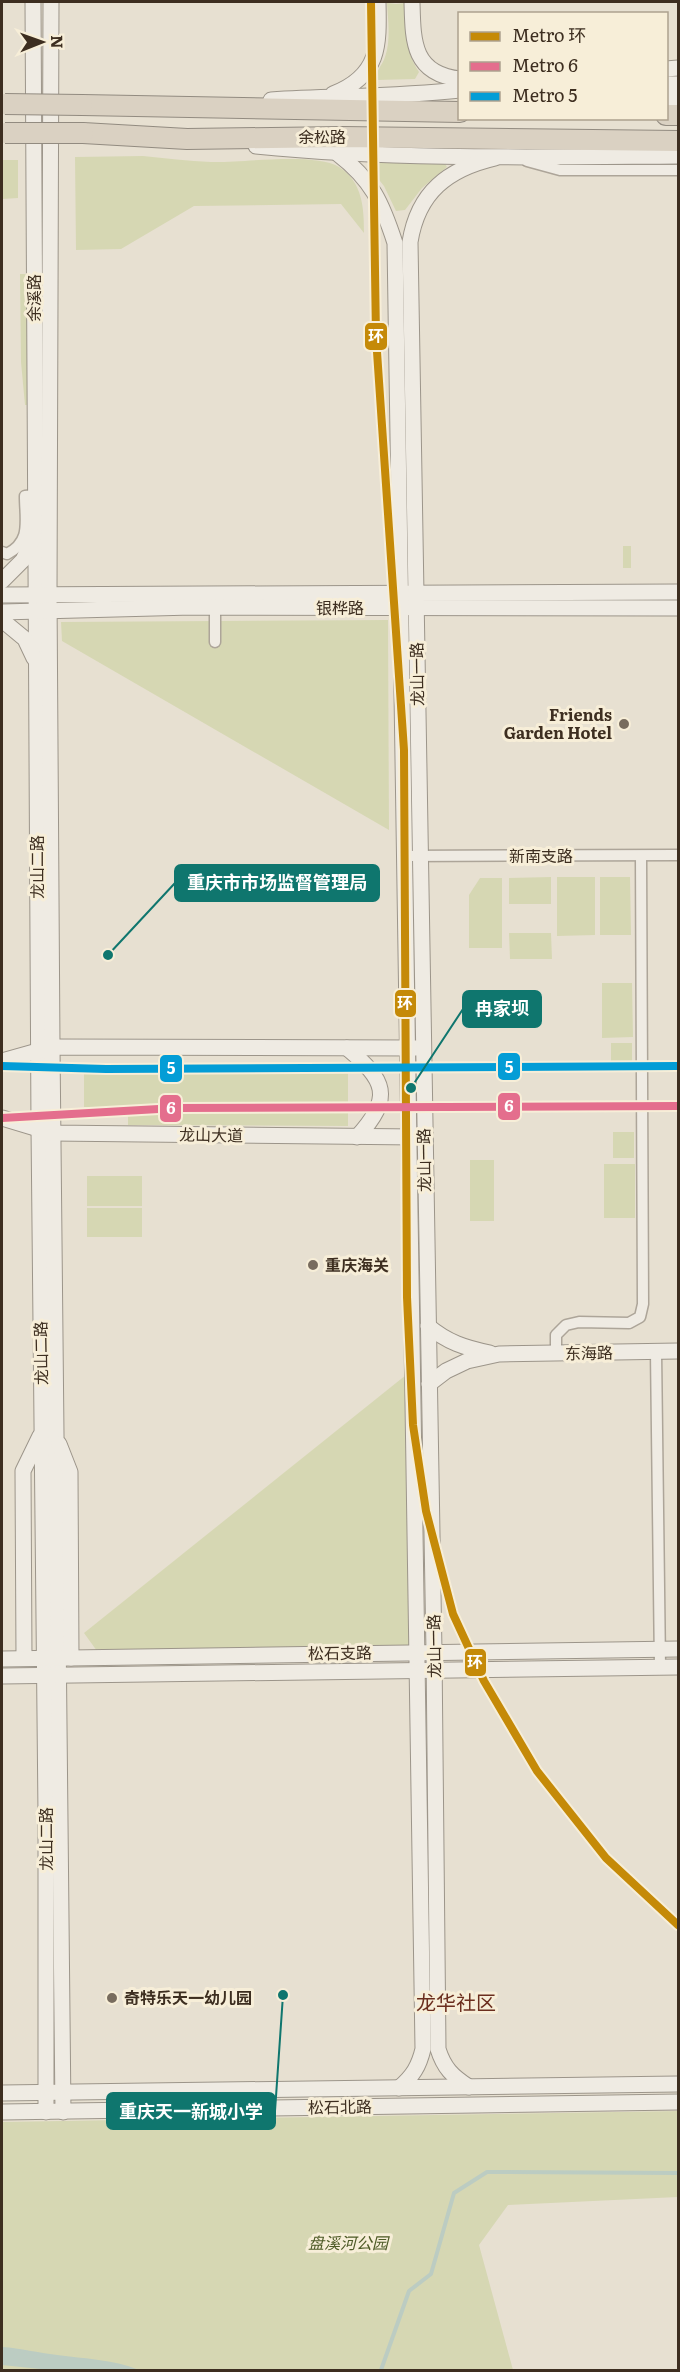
<svg xmlns="http://www.w3.org/2000/svg" width="680" height="2372" font-family="Literata,'Noto Sans SC',serif">
<style>
.green{fill:#d6d7b3}
.water{fill:#bcccc2}
.lines{fill:none;stroke-linecap:round;stroke-linejoin:round}
.stream{stroke:#bcccc2;stroke-width:4}
.street-casing{stroke:#ada599;stroke-width:13}
.secondary-casing{stroke:#9c958a;stroke-width:17}
.highway-casing{stroke:#928b80;stroke-width:22}
.street{stroke:#efebe3;stroke-width:10}
.secondary{stroke:#efebe3;stroke-width:15}
.highway{stroke:#dad1c2;stroke-width:20}
.highway-bridge-casing{stroke:#928b80;stroke-width:22;stroke-linecap:butt}
.highway-bridge{stroke:#dad1c2;stroke-width:20}
.metro-1-casing{stroke:#f7eed8;stroke-width:12}
.metro-2-casing{stroke:#f7eed8;stroke-width:12}
.metro-3-casing{stroke:#f7eed8;stroke-width:12}
.metro-1{stroke:#c58a08;stroke-width:8}
.metro-2{stroke:#e46e8d;stroke-width:8}
.metro-3{stroke:#039dd6;stroke-width:8}
.poi-dot{fill:#786c5e;stroke:#f7eed8;stroke-width:2}
.labels{text-anchor:middle;stroke-width:6;stroke-linejoin:round;paint-order:stroke}
.street-label{font-size:16px;fill:#3d2e20;stroke:#f7eed8}
.poi-label{font-size:16px;font-weight:bold;fill:#3d2e20;stroke:#f7eed8;text-anchor:start}
.park-label{font-size:16px;font-style:italic;fill:#4d5a26;stroke:#f7eed8}
.quarter-label{font-size:20px;fill:#6b2e1e;stroke:#f7eed8}
.leader{fill:none;stroke:#0f766e;stroke-width:2}
.callout-dot{fill:#0f766e;stroke:#f7eed8;stroke-width:2}
.callout{fill:#0f766e;stroke:#0f766e;stroke-width:2}
.callout-label{font-size:18px;text-anchor:middle;font-weight:bold;fill:#fff}
.line-badge{stroke:#f7eed8;stroke-width:2}
.badge-label{font-size:16px;text-anchor:middle;font-weight:bold;fill:#fff}
</style>
<rect width="100%" height="100%" fill="#e7e0d1"/>
<g class="green">
<path d="M387 3 396 4 406 3C406 29 404 49 419 72L415 79 377 80C375 71 382 66 385 57 391 41 388 20 387 3Z"/>
<path d="M143 156C165 158 188 161 211 162 243 163 314 152 339 167 363 182 364 209 364 233L341 204 194 206 121 249 76 250 75 157Z"/>
<polygon points="371,159 443,161 447,167 422,188 405,210 396,211 384,186 368,166"/>
<polygon points="2,160 18,160 18,198 2,199"/>
<polygon points="20,274 27,274 27,405 25,405 21,362"/>
<rect x="623" y="546" width="8" height="22"/>
<polygon points="388,620 389,830 62,641 61,622"/>
<polygon points="551,877 551,904 509,904 509,878"/>
<polygon points="557,877 595,877 595,935 557,936"/>
<polygon points="600,877 630,877 631,935 600,935"/>
<polygon points="480,878 502,878 502,948 469,948 469,895"/>
<polygon points="509,933 551,933 552,959 510,959"/>
<polygon points="602,983 632,983 633,1037 602,1038"/>
<rect x="611" y="1043" width="21" height="26"/>
<polygon points="84,1065 348,1066 348,1126 128,1125 128,1108 84,1107"/>
<rect x="613" y="1132" width="21" height="26"/>
<rect x="470" y="1160" width="24" height="61"/>
<rect x="604" y="1164" width="31" height="54"/>
<rect x="87" y="1176" width="55" height="30"/>
<rect x="87" y="1208" width="55" height="29"/>
<polygon points="406,1375 410,1648 97,1651 84,1633"/>
<polygon points="678,2111 678,2197 508,2205 479,2245 513,2370 2,2370 2,2122"/>
</g>
<path class="water" d="M2 2347C21 2348 38 2353 57 2355 85 2359 112 2359 139 2370H50L2 2365Z"/>
<g class="lines">
<polyline class="stream" points="381,2370 409,2291 431,2274 454,2193 487,2172 678,2173"/>
<g class="street-casing">
<g id="street">
<polyline points="527,161 560,170 678,170"/>
<path d="M2 552 7 554C32 541 25 521 25 496L35 495"/>
<polyline points="215,607 215,642"/>
<polyline points="404,856 678,855"/>
<polyline points="656,1352 660,1667"/>
<polyline points="556,1353 556,1335 566,1325 579,1322 629,1323 640,1317 643,1304 641,856"/>
</g>
</g>
<g class="secondary-casing">
<g id="secondary">
<polyline points="33,2 39,1128 46,1814 46,2112"/>
<polyline points="51,2 49,594 52,1047 63,2112"/>
<path d="M412 2C413 40 412 74 460 79"/>
<polyline points="666,69 678,68"/>
<polyline points="666,84 678,84"/>
<path d="M333 94C380 76 379 45 378 2"/>
<polyline points="666,98 678,98"/>
<path d="M271 100C334 96 397 97 460 90"/>
<path d="M256 146C397 160 537 157 678 156"/>
<path d="M338 154C372 180 382 203 395 243L423 2049C419 2066 413 2076 399 2088"/>
<polyline points="2,581 23,560 34,536"/>
<polyline points="2,595 678,592"/>
<polyline points="2,612 192,607 678,608"/>
<polyline points="2,620 25,639 34,658"/>
<path d="M347 1048C385 1080 394 1097 357 1137"/>
<polyline points="2,1061 52,1047 416,1048"/>
<polyline points="2,1118 52,1133 416,1137"/>
<path d="M428 1326C447 1342 465 1348 490 1353"/>
<polyline points="429,1384 446,1371 467,1361 499,1354 678,1351"/>
<polyline points="59,1444 70,1472 71,1658"/>
<polyline points="24,1658 23,1471 40,1436"/>
<polyline points="2,1659 678,1649"/>
<polyline points="2,1676 678,1667"/>
<path d="M469 2087C452 2076 444 2068 438 2049L434 1652 410 242C418 192 448 169 495 158"/>
<polyline points="2,2093 678,2084"/>
<polyline points="2,2112 678,2102"/>
</g>
</g>
<g class="highway-casing">
<g id="highway">
<polyline points="82,105 460,112"/>
<polyline points="666,115 678,115"/>
<polyline points="83,133 187,139 342,137 678,141"/>
</g>
</g>
<use href="#street" class="street"/>
<use href="#secondary" class="secondary"/>
<use href="#highway" class="highway"/>
<g class="highway-bridge-casing">
<g id="highway-bridge">
<polyline points="5,104 82,105"/>
<polyline points="5,133 83,133"/>
</g>
</g>
<use href="#highway-bridge" class="highway-bridge"/>
<g class="metro-1-casing">
<polyline id="metro-1" points="371,2 376,337 404,750 407,1297 413,1425 426,1511 453,1614 484,1681 537,1771 606,1858 678,1925"/>
</g>
<g class="metro-2-casing">
<polyline id="metro-2" points="2,1118 176,1108 678,1106"/>
</g>
<g class="metro-3-casing">
<polyline id="metro-3" points="2,1066 106,1069 678,1066"/>
</g>
<use href="#metro-1" class="metro-1"/>
<use href="#metro-2" class="metro-2"/>
<use href="#metro-3" class="metro-3"/>
</g>
<g class="poi-dot">
<circle cx="624" cy="724" r="6"/>
<circle cx="313" cy="1265" r="6"/>
<circle cx="112" cy="1998" r="6"/>
</g>
<g class="labels">
<g class="street-label">
<text x="322" y="143">余松路</text>
<text transform="translate(34 298) rotate(-90)" y="6">余溪路</text>
<text x="340" y="614">银桦路</text>
<text transform="translate(417 674) rotate(-91)" y="6">龙山一路</text>
<text x="541" y="862">新南支路</text>
<text transform="translate(37 867) rotate(-90)" y="6">龙山二路</text>
<text transform="translate(211 1135) rotate(1)" y="6">龙山大道</text>
<text transform="translate(424 1160) rotate(-91)" y="6">龙山一路</text>
<text transform="translate(41 1353) rotate(-91)" y="6">龙山二路</text>
<text transform="translate(589 1353) rotate(-1)" y="6">东海路</text>
<text transform="translate(434 1646) rotate(-91)" y="6">龙山一路</text>
<text transform="translate(340 1653) rotate(-1)" y="6">松石支路</text>
<text transform="translate(46 1839) rotate(-90)" y="6">龙山二路</text>
<text transform="translate(340 2107) rotate(-1)" y="6">松石北路</text>
</g>
<g class="poi-label">
<text x="612" y="721" text-anchor="end">Friends<tspan x="612" dy="18">Garden Hotel</tspan></text>
<text x="325" y="1271">重庆海关</text>
<text x="124" y="2004">奇特乐天一幼儿园</text>
</g>
<g class="park-label">
<text x="348" y="2249">盘溪河公园</text>
</g>
<g class="quarter-label">
<text x="456" y="2010">龙华社区</text>
</g>
</g>
<path class="leader" d="M108 955L175 883M411 1088L463 1009M283 1995L275 2111"/>
<g class="callout-dot">
<circle cx="108" cy="955" r="6"/>
<circle cx="411" cy="1088" r="6"/>
<circle cx="283" cy="1995" r="6"/>
</g>
<g class="callout">
<rect x="175" y="865" width="204" height="36" rx="6"/>
<rect x="463" y="991" width="78" height="36" rx="6"/>
<rect x="107" y="2093" width="168" height="36" rx="6"/>
</g>
<g class="callout-label">
<text x="277" y="889">重庆市市场监督管理局</text>
<text x="502" y="1015">冉家坝</text>
<text x="191" y="2118">重庆天一新城小学</text>
</g>
<g class="line-badge">
<rect x="364" y="322" width="24" height="29" rx="6" fill="#c58a08"/>
<rect x="394" y="989" width="23" height="29" rx="6" fill="#c58a08"/>
<rect x="497" y="1052" width="24" height="29" rx="6" fill="#039dd6"/>
<rect x="159" y="1054" width="24" height="29" rx="6" fill="#039dd6"/>
<rect x="497" y="1092" width="24" height="29" rx="6" fill="#e46e8d"/>
<rect x="159" y="1094" width="23" height="29" rx="6" fill="#e46e8d"/>
<rect x="464" y="1648" width="23" height="29" rx="6" fill="#c58a08"/>
</g>
<g class="badge-label">
<text x="376" y="342">环</text>
<text x="405" y="1009">环</text>
<text x="509" y="1073">5</text>
<text x="171" y="1074">5</text>
<text x="509" y="1112">6</text>
<text x="171" y="1114">6</text>
<text x="475" y="1668">环</text>
</g>
<rect width="680" height="2372" fill="none" stroke="#3d2e20" stroke-width="6"/>
<rect x="458" y="12" width="210" height="108" fill="#f7eed8" stroke="#ada18e" stroke-width="1.5"/>
<rect x="470" y="32" width="30" height="9" fill="#c58a08" stroke="#ada18e" stroke-width="1.5"/>
<text x="512" y="42" font-size="18" fill="#3d2e20">Metro 环</text>
<rect x="470" y="62" width="30" height="9" fill="#e46e8d" stroke="#ada18e" stroke-width="1.5"/>
<text x="512" y="72" font-size="18" fill="#3d2e20">Metro 6</text>
<rect x="470" y="92" width="30" height="9" fill="#039dd6" stroke="#ada18e" stroke-width="1.5"/>
<text x="512" y="102" font-size="18" fill="#3d2e20">Metro 5</text>
<g transform="translate(42 42) rotate(89)" stroke="#f7eed8" stroke-width="4.5" paint-order="stroke">
<path d="M0-4.5L10 22L0 15L-10 22Z" fill="#3d2e20"/>
<text y="-9" font-size="16" font-weight="bold" text-anchor="middle" fill="#3d2e20">N</text>
</g>
</svg>
